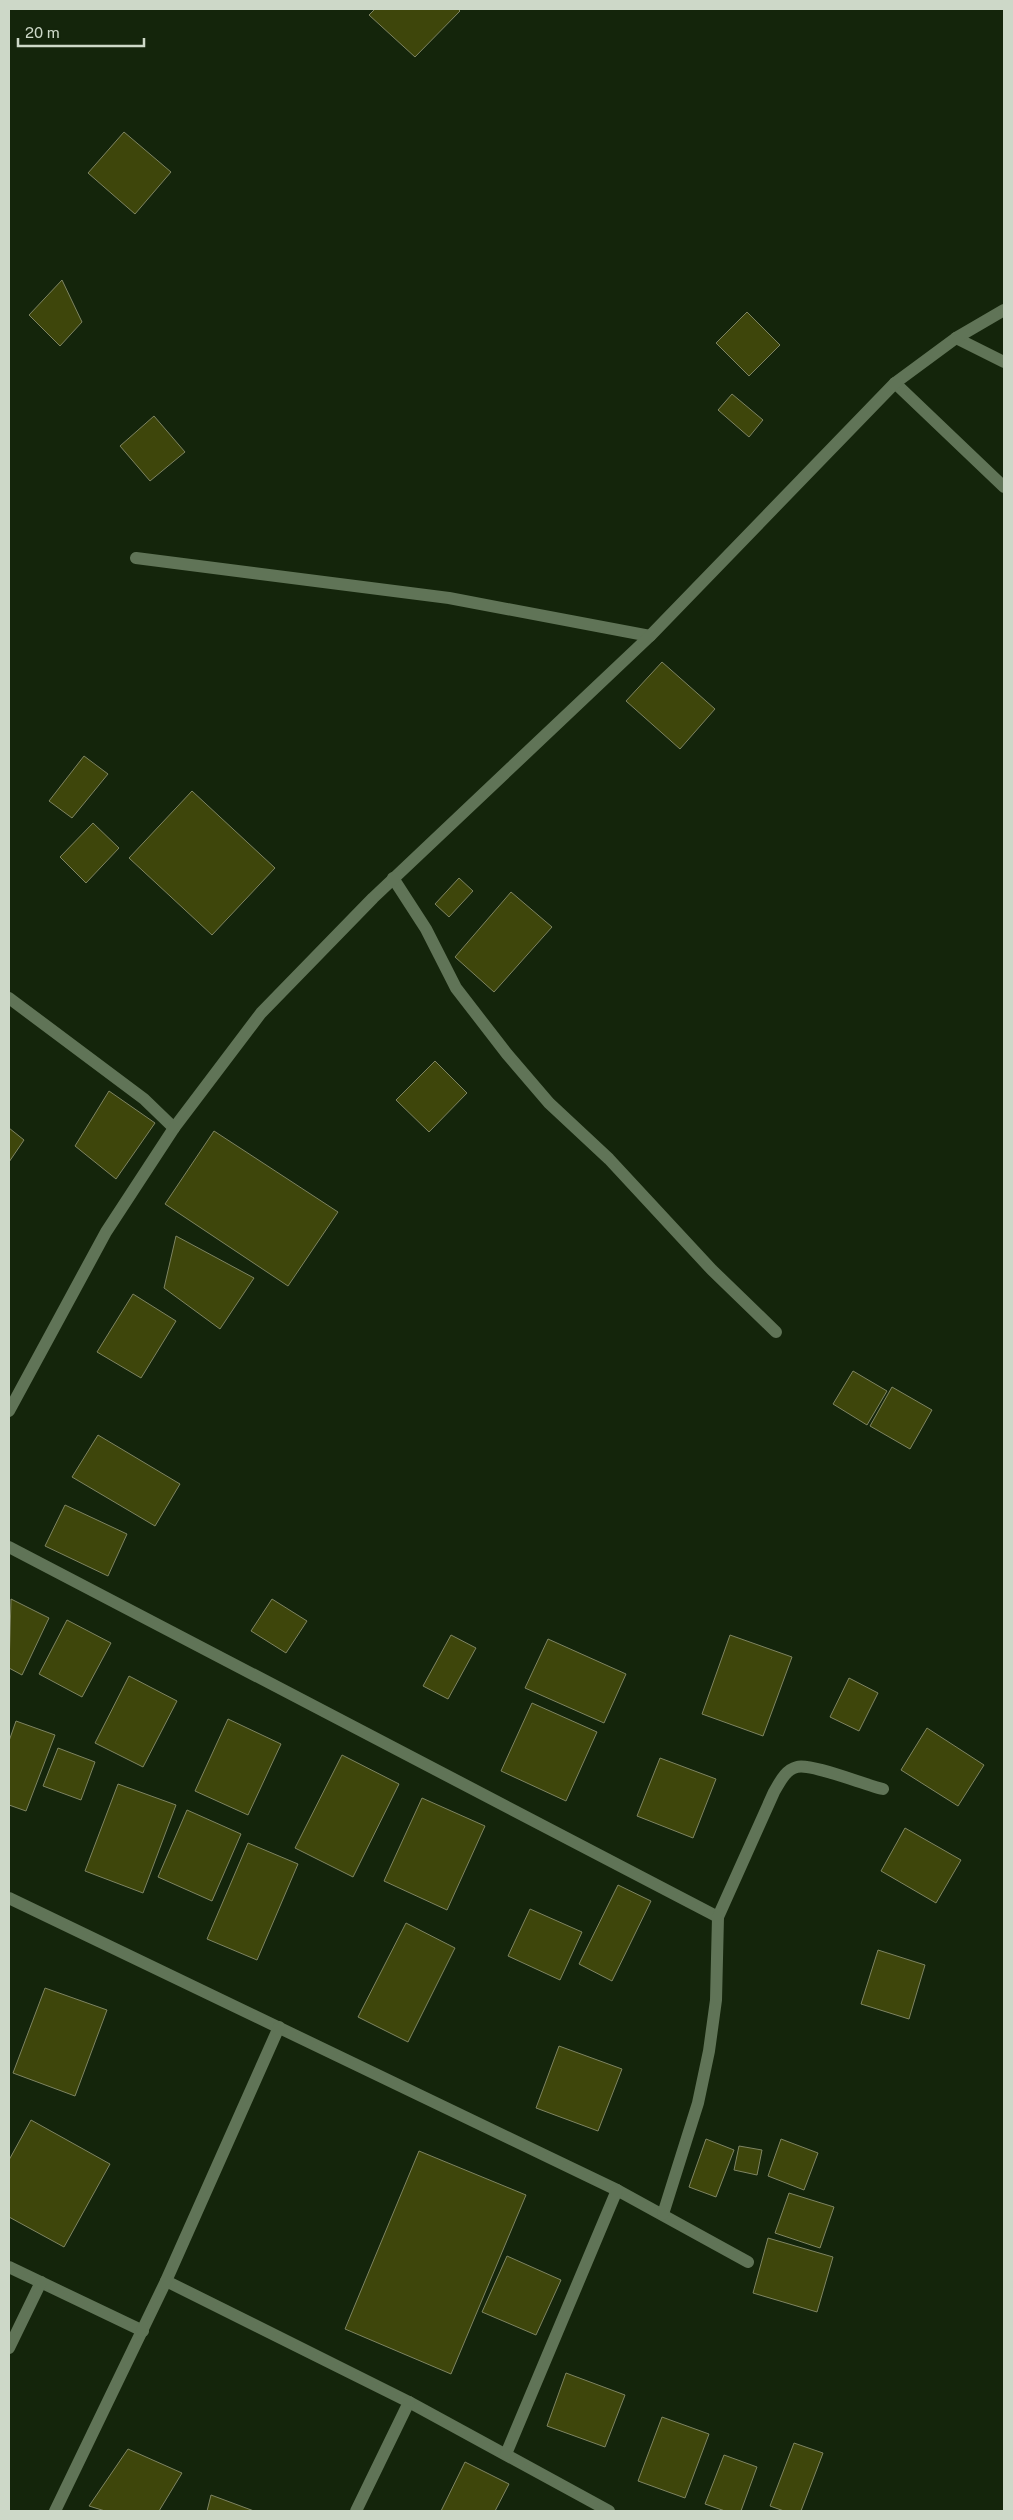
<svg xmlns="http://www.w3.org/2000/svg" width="1013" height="2520" font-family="'Public Sans',sans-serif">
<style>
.building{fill:#3e460b;stroke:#7e8462}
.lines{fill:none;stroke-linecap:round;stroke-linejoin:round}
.lane{stroke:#607457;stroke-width:12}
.street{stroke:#607457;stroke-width:12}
</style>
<rect width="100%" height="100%" fill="#14250b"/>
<g class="building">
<polygon points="375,9 458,9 460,11 415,57 369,15"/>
<polygon points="124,132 171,172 135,214 88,173"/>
<polygon points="62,280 82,322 60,346 29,315"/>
<polygon points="747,312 780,345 749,376 716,343"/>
<polygon points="732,394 763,420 749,437 718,410"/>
<polygon points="154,416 185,452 150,481 120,446"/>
<polygon points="662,662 715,709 680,749 626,701"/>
<polygon points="84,756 108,774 72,818 49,801"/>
<polygon points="192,791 275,868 212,935 129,858"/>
<polygon points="93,823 119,848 86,883 60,857"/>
<polygon points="459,878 473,891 449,917 435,904"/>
<polygon points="511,892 552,927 494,992 455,957"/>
<polygon points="435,1061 467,1093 429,1132 396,1100"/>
<polygon points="109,1091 155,1123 116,1179 75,1146"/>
<polygon points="9,1128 24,1140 9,1162"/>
<polygon points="214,1131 338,1212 288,1286 165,1204"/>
<polygon points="176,1236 254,1278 220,1329 164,1288"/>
<polygon points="133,1294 176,1321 141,1378 97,1352"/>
<polygon points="853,1371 887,1391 867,1425 833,1404"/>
<polygon points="892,1387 932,1410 910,1449 870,1426"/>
<polygon points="98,1435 180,1484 155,1526 72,1477"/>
<polygon points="65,1505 127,1534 108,1576 45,1546"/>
<polygon points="11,1599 49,1618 22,1675 9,1668"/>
<polygon points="272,1599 307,1621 286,1653 251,1631"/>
<polygon points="67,1620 111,1643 82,1697 39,1674"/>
<polygon points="451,1635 476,1648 448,1699 423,1686"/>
<polygon points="730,1635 792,1657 763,1736 702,1714"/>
<polygon points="548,1639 626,1674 604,1723 525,1688"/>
<polygon points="129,1676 177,1701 143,1767 95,1743"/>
<polygon points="849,1678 878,1693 859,1731 830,1717"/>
<polygon points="532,1703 597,1732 566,1801 501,1771"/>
<polygon points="228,1719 281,1744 248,1815 195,1791"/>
<polygon points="16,1721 55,1735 26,1811 9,1805 9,1741"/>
<polygon points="927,1728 984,1765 958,1806 901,1770"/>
<polygon points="58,1748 95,1762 81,1800 43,1786"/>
<polygon points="342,1755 399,1784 353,1877 295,1848"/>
<polygon points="660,1758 716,1779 693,1838 637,1816"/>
<polygon points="118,1784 176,1805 143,1893 85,1871"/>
<polygon points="422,1798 485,1826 447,1910 384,1881"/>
<polygon points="187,1810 241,1834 212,1901 158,1877"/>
<polygon points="905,1828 961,1860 936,1903 881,1871"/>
<polygon points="248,1843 298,1864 257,1960 207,1939"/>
<polygon points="618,1885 651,1901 612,1981 579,1964"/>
<polygon points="530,1909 582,1932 560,1980 508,1956"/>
<polygon points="406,1923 455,1948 408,2042 358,2017"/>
<polygon points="878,1950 925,1965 909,2019 861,2004"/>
<polygon points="45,1988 107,2010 75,2096 13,2073"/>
<polygon points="559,2046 622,2069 598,2131 536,2108"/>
<polygon points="31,2120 110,2164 64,2247 9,2217 9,2160"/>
<polygon points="706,2139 734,2150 716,2197 689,2187"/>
<polygon points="781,2139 818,2153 804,2190 768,2176"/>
<polygon points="739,2146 762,2150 757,2175 734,2170"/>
<polygon points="419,2151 526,2195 451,2374 345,2329"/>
<polygon points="789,2193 834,2207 820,2248 775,2233"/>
<polygon points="768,2238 833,2257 817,2312 753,2293"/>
<polygon points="507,2256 561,2280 536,2335 482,2312"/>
<polygon points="566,2373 625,2395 605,2447 547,2426"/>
<polygon points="662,2417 709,2434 685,2498 638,2481"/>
<polygon points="794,2443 823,2453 801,2511 784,2511 770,2506"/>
<polygon points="128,2449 182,2473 159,2511 105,2511 89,2506"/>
<polygon points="724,2455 757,2467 741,2511 725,2511 705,2504"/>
<polygon points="465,2462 509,2484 495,2511 441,2511"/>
<polygon points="211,2495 254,2511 207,2511"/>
</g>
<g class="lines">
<polyline class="lane" points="9,998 144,1099 174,1128"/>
<g class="street">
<polyline points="956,338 1004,362"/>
<polyline points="895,383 1004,487"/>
<polyline points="136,558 449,598 650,636"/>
<polyline points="393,878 426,929 456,988 507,1054 549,1103 609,1159 712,1270 776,1332"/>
<polyline points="9,1411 106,1232 174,1128 261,1013 373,898 650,636 895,383 956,338 1004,310"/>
<polyline points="9,1547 718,1917"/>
<polyline points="9,1898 617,2190 748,2262"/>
<path d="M663 2214 698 2103 709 2051 716 2000 718 1917 774 1792C780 1782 785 1770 797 1767 811 1763 865 1785 883 1789"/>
<polyline points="9,2267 143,2331"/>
<polyline points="166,2281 409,2402 609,2511"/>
<polyline points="9,2348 41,2282"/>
<polyline points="506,2454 617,2190"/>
<polyline points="55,2511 166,2281 279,2027"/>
<polyline points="356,2511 409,2402"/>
</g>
</g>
<rect width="1013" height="2520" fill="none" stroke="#cdd8c8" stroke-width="20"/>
<path d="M18 38v8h126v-8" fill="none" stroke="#cdd8c8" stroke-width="2.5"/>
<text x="25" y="38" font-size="15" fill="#cdd8c8" stroke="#14250b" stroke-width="4" paint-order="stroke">20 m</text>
</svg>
